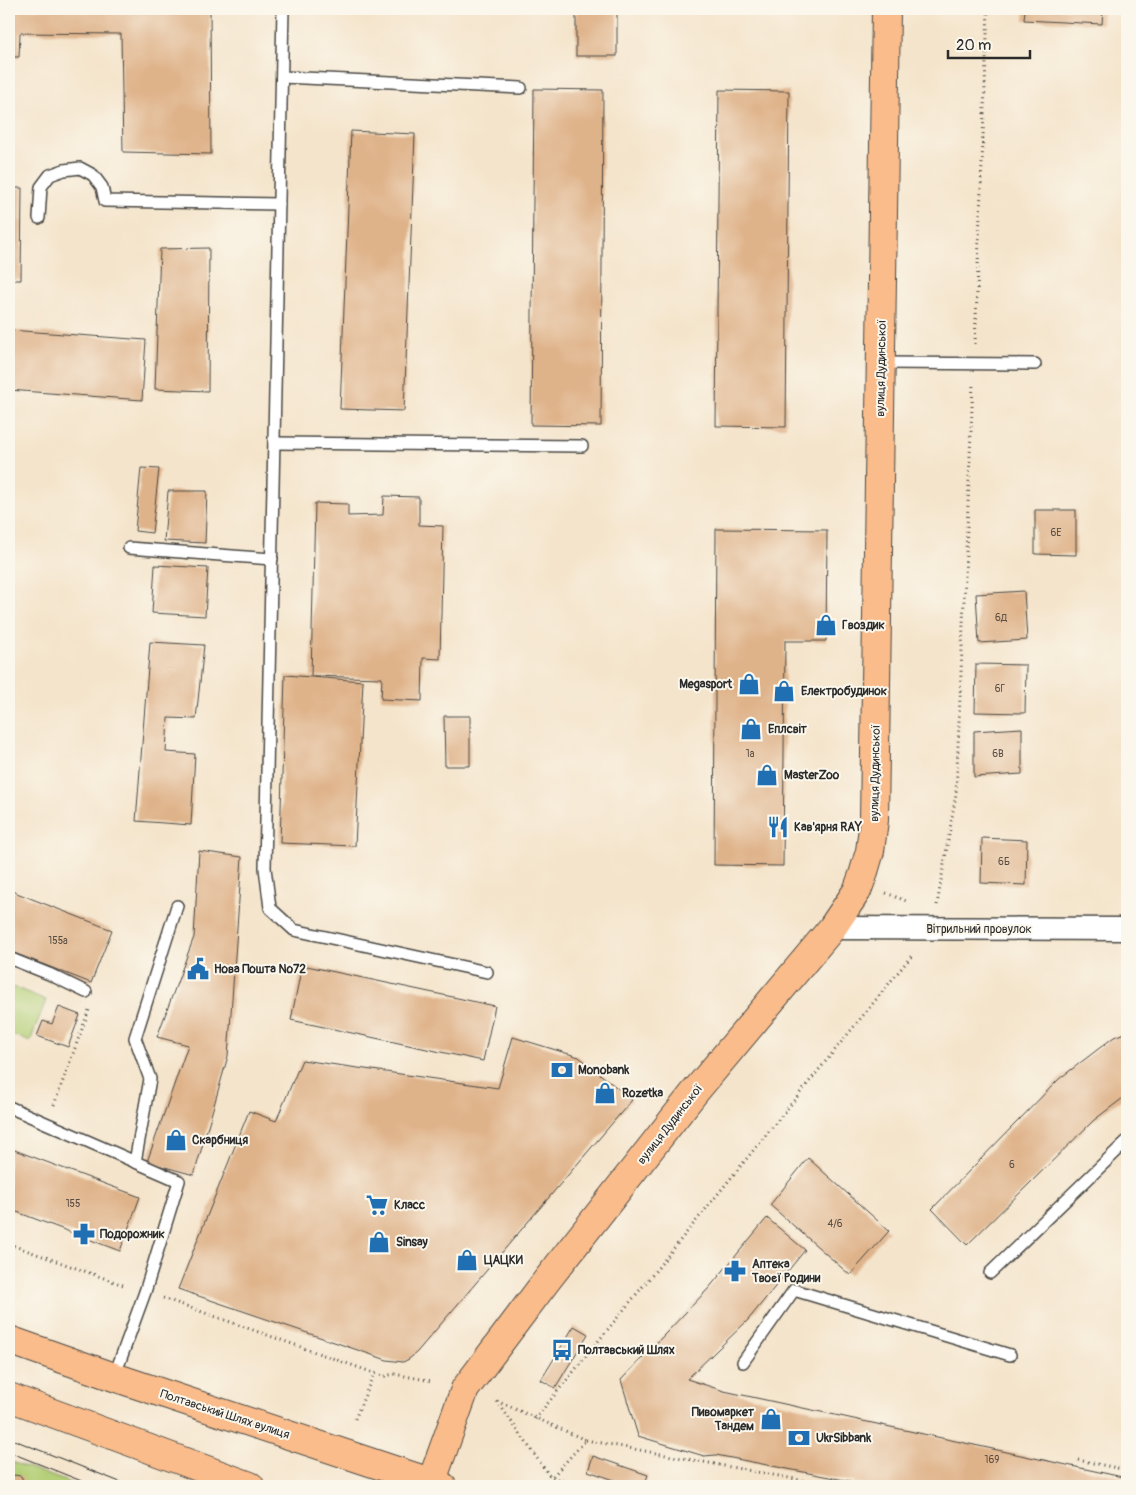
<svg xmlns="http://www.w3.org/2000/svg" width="1136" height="1495" font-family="Pangolin,sans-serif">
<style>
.green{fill:#b2ce75;stroke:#6e7c50}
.building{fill:#dfb38a}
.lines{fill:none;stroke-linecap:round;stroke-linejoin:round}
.lane-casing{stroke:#494743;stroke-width:14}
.street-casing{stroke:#494743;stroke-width:25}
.primary-casing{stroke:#494743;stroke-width:30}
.path{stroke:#494743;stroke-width:3;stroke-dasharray:1 4;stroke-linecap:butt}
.lane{stroke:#fff;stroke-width:11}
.street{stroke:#fff;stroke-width:22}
.primary{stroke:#fabc8b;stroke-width:28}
.tram{stroke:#2b2b2b;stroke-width:1}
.labels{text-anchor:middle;stroke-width:4;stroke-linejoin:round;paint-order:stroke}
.number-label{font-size:10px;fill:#584d43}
.street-label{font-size:12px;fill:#2b2b2b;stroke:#fbf7ec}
.poi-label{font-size:12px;font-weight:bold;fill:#2b2b2b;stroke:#fbf7ec;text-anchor:start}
</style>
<rect width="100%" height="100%" fill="#fbf7ec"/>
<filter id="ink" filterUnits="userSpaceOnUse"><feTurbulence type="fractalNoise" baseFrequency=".02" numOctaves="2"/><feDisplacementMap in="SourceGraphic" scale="10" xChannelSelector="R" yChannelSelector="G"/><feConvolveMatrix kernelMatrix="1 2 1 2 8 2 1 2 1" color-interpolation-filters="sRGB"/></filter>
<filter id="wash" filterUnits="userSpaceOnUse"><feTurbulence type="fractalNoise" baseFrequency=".0096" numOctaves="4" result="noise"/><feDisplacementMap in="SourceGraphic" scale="20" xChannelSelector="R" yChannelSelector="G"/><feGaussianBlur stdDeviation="1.12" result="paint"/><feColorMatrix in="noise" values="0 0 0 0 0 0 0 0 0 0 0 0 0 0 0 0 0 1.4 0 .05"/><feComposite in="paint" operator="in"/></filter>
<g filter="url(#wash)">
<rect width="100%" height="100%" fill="#f4e4cb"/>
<g class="green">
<polygon points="9,985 46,1000 30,1042 9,1033"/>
<polygon points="9,1461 80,1486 9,1486"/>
</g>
<g id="blocks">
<g class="building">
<polygon points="9,9 210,9 211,154 123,152 121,34 20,33 19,57 9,57"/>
<rect x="576" y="9" width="41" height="47"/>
<polygon points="1025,9 1103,9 1102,24 1024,20"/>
<polygon points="534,89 603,90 601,426 531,425"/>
<polygon points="719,90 789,91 786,427 716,426"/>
<polygon points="351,131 415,134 404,411 340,409"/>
<polygon points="9,188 22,188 21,280 9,280"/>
<polygon points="209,248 208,391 155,389 160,249"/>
<polygon points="9,330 146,340 142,400 9,390"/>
<polygon points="141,468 159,469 152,533 135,531"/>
<polygon points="168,491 207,491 205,543 164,541"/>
<polygon points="384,496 419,497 419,525 443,526 440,659 423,658 422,701 381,699 382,678 311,676 315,503 348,504 348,516 383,515"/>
<polygon points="1035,510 1076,510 1076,555 1035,554"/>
<polygon points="716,529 827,530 826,641 785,641 783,866 714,865"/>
<polygon points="155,565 208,568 205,616 152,613"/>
<polygon points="1024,591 1027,640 979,643 976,594"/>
<polygon points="150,642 204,645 196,719 168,718 166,752 195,754 191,825 136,821"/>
<polygon points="976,664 1026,665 1025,713 975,712"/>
<polygon points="285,675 363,681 355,846 280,843"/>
<polygon points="444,716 470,716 470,766 445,766"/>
<polygon points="1022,728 1022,774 974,777 974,731"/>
<polygon points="982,838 1027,840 1026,885 981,883"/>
<polygon points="199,851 242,857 228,1056 194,1175 147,1162 188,1045 157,1037 194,937"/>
<polygon points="9,890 112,930 91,983 9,951"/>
<polygon points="302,965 495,1006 483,1061 291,1020"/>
<polygon points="59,1007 80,1015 68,1047 37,1036 43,1021 52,1024"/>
<polygon points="1127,1032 1127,1095 1094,1120 967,1245 932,1209 1059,1079 1114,1037"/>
<polygon points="513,1037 579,1057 632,1100 417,1352 409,1359 403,1362 387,1360 178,1289 249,1111 276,1121 302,1060 498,1088"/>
<polygon points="9,1148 140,1197 120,1251 9,1209"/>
<polygon points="808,1158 889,1231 850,1275 770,1205"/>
<polygon points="767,1218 805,1250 748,1320 687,1379 724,1391 1127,1478 1127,1486 875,1486 716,1455 704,1456 638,1436 621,1380 709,1288"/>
<polygon points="574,1326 588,1334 555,1388 541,1380"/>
<polygon points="593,1456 648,1475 644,1486 632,1486 588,1471"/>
<polygon points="14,1475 21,1476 24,1482 22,1486 10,1486 9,1481"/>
</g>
</g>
</g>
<g filter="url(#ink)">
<use href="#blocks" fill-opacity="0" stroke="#494743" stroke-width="1"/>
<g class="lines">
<g class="lane-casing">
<g id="lane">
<polyline points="283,9 265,868 270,908 294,930 487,972"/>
<polyline points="282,77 521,88"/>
<polyline points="39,218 41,187 50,175 64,170 80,168 93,175 102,187 105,201 279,204"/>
<polyline points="881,363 1035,364"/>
<polyline points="274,443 582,446"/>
<polyline points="129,548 272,559"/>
<polyline points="9,958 49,974 86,992"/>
<polyline points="9,1107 179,1181 145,1292 114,1377"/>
<polyline points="135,1162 150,1079 135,1038 177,906"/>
<polyline points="990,1273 1127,1141"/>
<polyline points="743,1362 794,1290 1010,1355"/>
</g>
</g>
<g class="street-casing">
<polyline id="street" points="832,928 1127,929"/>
</g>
<g class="primary-casing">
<g id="primary">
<polyline points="9,1340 114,1377 442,1486"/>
<polyline points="9,1397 250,1486"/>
<polyline points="430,1486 465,1389 547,1280 694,1093 832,928 857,891 863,875 870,851 874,820 886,9"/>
</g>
</g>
<g class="path">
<polyline points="975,344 988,9"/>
<polyline points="886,893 909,902"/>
<polyline points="937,905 956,794 973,383"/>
<polyline points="54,1105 89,1010"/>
<polyline points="9,1244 126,1286"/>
<polyline points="163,1298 374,1373 385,1376 394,1374 432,1381"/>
<polyline points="497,1401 586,1440 551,1478"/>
<polyline points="497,1401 551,1478"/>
<polyline points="355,1419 374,1373"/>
<polyline points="535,1419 913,954"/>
<polyline points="586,1440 832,1486"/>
<polyline points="1078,1460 1127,1470"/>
<polyline points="552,1478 588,1486"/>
</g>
<use href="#lane" class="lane"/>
<use href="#street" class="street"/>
<use href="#primary" class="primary"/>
<g class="tram">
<polyline points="9,1438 130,1486"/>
<polyline points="9,1452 94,1486"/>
</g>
</g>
</g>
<defs>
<g id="shop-bare" transform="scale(1.725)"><path d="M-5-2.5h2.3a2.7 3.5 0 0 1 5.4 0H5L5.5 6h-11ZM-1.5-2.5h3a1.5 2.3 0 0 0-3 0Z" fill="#1f6fb2" stroke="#fbf7ec" stroke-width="2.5" paint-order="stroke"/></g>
<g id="restaurant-bare" transform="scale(1.725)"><path d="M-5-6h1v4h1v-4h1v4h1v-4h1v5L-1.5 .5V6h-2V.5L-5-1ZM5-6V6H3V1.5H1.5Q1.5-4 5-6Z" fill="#1f6fb2" stroke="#fbf7ec" stroke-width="2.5" paint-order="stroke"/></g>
<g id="civic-bare" transform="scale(1.725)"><path d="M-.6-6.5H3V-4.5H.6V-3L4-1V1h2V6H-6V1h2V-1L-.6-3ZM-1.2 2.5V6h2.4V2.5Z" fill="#1f6fb2" stroke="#fbf7ec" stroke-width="2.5" paint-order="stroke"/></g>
<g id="bank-bare" transform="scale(1.725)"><path d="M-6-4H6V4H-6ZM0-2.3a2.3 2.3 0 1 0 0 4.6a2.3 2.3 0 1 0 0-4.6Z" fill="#1f6fb2" stroke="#fbf7ec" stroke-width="2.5" paint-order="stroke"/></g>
<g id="supermarket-bare" transform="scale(1.725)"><path d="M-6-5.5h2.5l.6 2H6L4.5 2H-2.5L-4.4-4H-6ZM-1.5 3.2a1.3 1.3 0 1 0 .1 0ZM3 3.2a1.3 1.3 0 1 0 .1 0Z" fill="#1f6fb2" stroke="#fbf7ec" stroke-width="2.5" paint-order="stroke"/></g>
<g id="pharmacy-bare" transform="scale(1.725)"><path d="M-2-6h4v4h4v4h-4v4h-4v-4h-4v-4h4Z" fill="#1f6fb2" stroke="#fbf7ec" stroke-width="2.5" paint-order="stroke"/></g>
<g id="bus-bare" transform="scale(1.725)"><path d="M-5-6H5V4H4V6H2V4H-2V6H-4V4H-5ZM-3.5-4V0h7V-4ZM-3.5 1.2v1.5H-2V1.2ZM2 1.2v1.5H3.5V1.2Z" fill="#1f6fb2" stroke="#fbf7ec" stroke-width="2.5" paint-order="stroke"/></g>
</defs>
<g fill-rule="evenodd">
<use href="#shop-bare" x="826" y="625"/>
<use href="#shop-bare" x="749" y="684"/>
<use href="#shop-bare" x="784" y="691"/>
<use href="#shop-bare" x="751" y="729"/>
<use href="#shop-bare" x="767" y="775"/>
<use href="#restaurant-bare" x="778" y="827"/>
<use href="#civic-bare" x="198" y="969"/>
<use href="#bank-bare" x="562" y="1070"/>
<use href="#shop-bare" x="605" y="1093"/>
<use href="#shop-bare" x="176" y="1140"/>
<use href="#supermarket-bare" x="377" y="1205"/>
<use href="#pharmacy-bare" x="84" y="1234"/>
<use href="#shop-bare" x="379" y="1242"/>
<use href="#shop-bare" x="467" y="1260"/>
<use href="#pharmacy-bare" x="735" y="1271"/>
<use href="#bus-bare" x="562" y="1350"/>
<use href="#shop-bare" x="771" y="1419"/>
<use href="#bank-bare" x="799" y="1438"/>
</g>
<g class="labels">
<g class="number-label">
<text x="1056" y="536">6Е</text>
<text x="1001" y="621">6Д</text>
<text x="1000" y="692">6Г</text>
<text x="750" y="757">1а</text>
<text x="998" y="757">6В</text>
<text x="1004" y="865">6Б</text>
<text x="58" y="944">155а</text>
<text x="1012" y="1168">6</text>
<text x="73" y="1207">155</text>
<text x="835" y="1227">4/6</text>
<text x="992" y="1463">169</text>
</g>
<g class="street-label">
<text transform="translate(881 368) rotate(-89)" y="4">вулиця Дудинської</text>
<text transform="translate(875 773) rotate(-89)" y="4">вулиця Дудинської</text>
<text x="979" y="933">Вітрильний провулок</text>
<text transform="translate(670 1124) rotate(-52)" y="4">вулиця Дудинської</text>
<text transform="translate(225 1414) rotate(18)" y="4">Полтавський Шлях вулиця</text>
</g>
<g class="poi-label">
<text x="842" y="629">Гвоздик</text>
<text x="732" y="688" text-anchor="end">Megasport</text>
<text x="801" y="695">Електробудинок</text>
<text x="768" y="733">Еплсвіт</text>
<text x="784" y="779">MasterZoo</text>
<text x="794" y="831">Кав'ярня RAY</text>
<text x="214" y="973">Нова Пошта №72</text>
<text x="578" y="1074">Monobank</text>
<text x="622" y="1097">Rozetka</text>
<text x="192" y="1144">Скарбниця</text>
<text x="394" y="1209">Класс</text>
<text x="100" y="1238">Подорожник</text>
<text x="396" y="1246">Sinsay</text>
<text x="484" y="1264">ЦАЦКИ</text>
<text x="752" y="1268">Аптека<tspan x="752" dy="14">Твоєї Родини</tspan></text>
<text x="578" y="1354">Полтавський Шлях</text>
<text x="754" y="1416" text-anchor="end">Пивомаркет<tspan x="754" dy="14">Тандем</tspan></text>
<text x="816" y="1442">UkrSibbank</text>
</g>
</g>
<rect width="1136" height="1495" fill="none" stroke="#fbf7ec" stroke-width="30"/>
<path d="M948 50v8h82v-8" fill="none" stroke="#2b2b2b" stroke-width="2.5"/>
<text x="956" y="50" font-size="15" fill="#2b2b2b" stroke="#fbf7ec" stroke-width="4" paint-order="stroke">20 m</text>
</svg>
